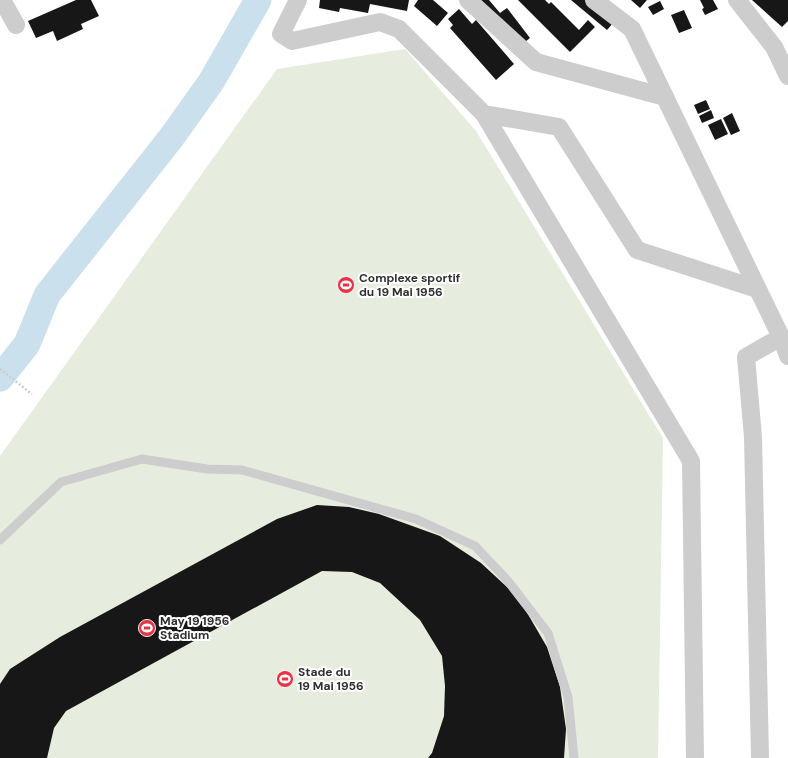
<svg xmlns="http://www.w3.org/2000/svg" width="788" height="758" font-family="'DM Sans',sans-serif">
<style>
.green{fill:#e6edde}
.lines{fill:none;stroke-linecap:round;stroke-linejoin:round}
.river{stroke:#cae0ed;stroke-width:27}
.building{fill:#171717}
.path{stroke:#cdcdcd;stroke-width:2.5;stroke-dasharray:2 2;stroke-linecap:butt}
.lane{stroke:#cdcdcd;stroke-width:9}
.street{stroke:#cdcdcd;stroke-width:18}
.labels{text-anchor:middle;stroke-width:4;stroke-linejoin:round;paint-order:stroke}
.poi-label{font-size:12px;font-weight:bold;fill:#303030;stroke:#fff;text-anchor:start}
</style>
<rect width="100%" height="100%" fill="#fff"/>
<polygon class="green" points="405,49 476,131 663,438 658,758 0,758 0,456 277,69"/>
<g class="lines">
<polyline class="river" points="0,378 27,344 47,295 171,138 211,82 258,0"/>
</g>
<g class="building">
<polygon points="76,0 91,0 99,16 81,24 83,29 57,41 53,31 36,38 28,21"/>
<polygon points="320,0 409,0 407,11 370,4 368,13 340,8 339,12 319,8"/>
<polygon points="418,0 433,0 448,13 437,26 414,6"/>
<polygon points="468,0 489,0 500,13 507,8 530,38 516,49"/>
<polygon points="518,0 545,0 549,4 551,2 579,30 588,20 595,27 570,52"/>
<polygon points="571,0 604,0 621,14 607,30"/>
<polygon points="631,0 647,0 640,8"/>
<polygon points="700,0 713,0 718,9 705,15 702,9 704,8"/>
<polygon points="752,0 788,0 788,21 782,27"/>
<polygon points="660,1 664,9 653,15 648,7"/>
<polygon points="459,9 472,24 476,20 514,64 496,80 450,28 453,25 448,19"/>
<polygon points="684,10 692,28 679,33 671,15"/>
<polygon points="706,100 710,109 698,114 694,105"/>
<polygon points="711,110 714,118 702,123 699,116"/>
<polygon points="732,113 740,131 731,135 723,118"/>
<polygon points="721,119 728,134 715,140 708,125"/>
<polygon points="317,505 349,507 379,514 440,536 481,563 508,588 526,611 547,647 560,687 566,729 564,758 428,758 432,753 444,716 445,686 442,656 420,620 380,583 352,572 322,571 66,711 54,728 47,758 0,758 0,684 10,669 60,637 277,519"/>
</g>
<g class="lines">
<polyline class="path" points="0,369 32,394"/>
<polyline class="lane" points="0,540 61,482 142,459 207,469 242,470 416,519 475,546 508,581 548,633 568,697 574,758"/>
<g class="street">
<polyline points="2,0 16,25"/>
<polyline points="298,0 281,34 292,41 380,22 399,29 484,114 691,461 695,758"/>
<polyline points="468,0 536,62 665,97"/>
<polyline points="594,0 632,29 781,337 788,356"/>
<polyline points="737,0 774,47 788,76"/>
<polyline points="484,114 559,127 637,250 757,289"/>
<polyline points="760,758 753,437 746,357 781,337"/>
</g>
</g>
<defs>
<g id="stadium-disc" transform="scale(0.9)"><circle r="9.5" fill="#e63345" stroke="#fff"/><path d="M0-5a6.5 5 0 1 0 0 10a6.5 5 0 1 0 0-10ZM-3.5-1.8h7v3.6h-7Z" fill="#fff"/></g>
</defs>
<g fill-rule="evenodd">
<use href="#stadium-disc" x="346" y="285"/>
<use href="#stadium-disc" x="147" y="628"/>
<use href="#stadium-disc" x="285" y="679"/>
</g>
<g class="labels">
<g class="poi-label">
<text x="359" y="282">Complexe sportif<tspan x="359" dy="14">du 19 Mai 1956</tspan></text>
<text x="160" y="625">May 19 1956<tspan x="160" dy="14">Stadium</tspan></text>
<text x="298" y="676">Stade du<tspan x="298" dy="14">19 Mai 1956</tspan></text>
</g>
</g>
</svg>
